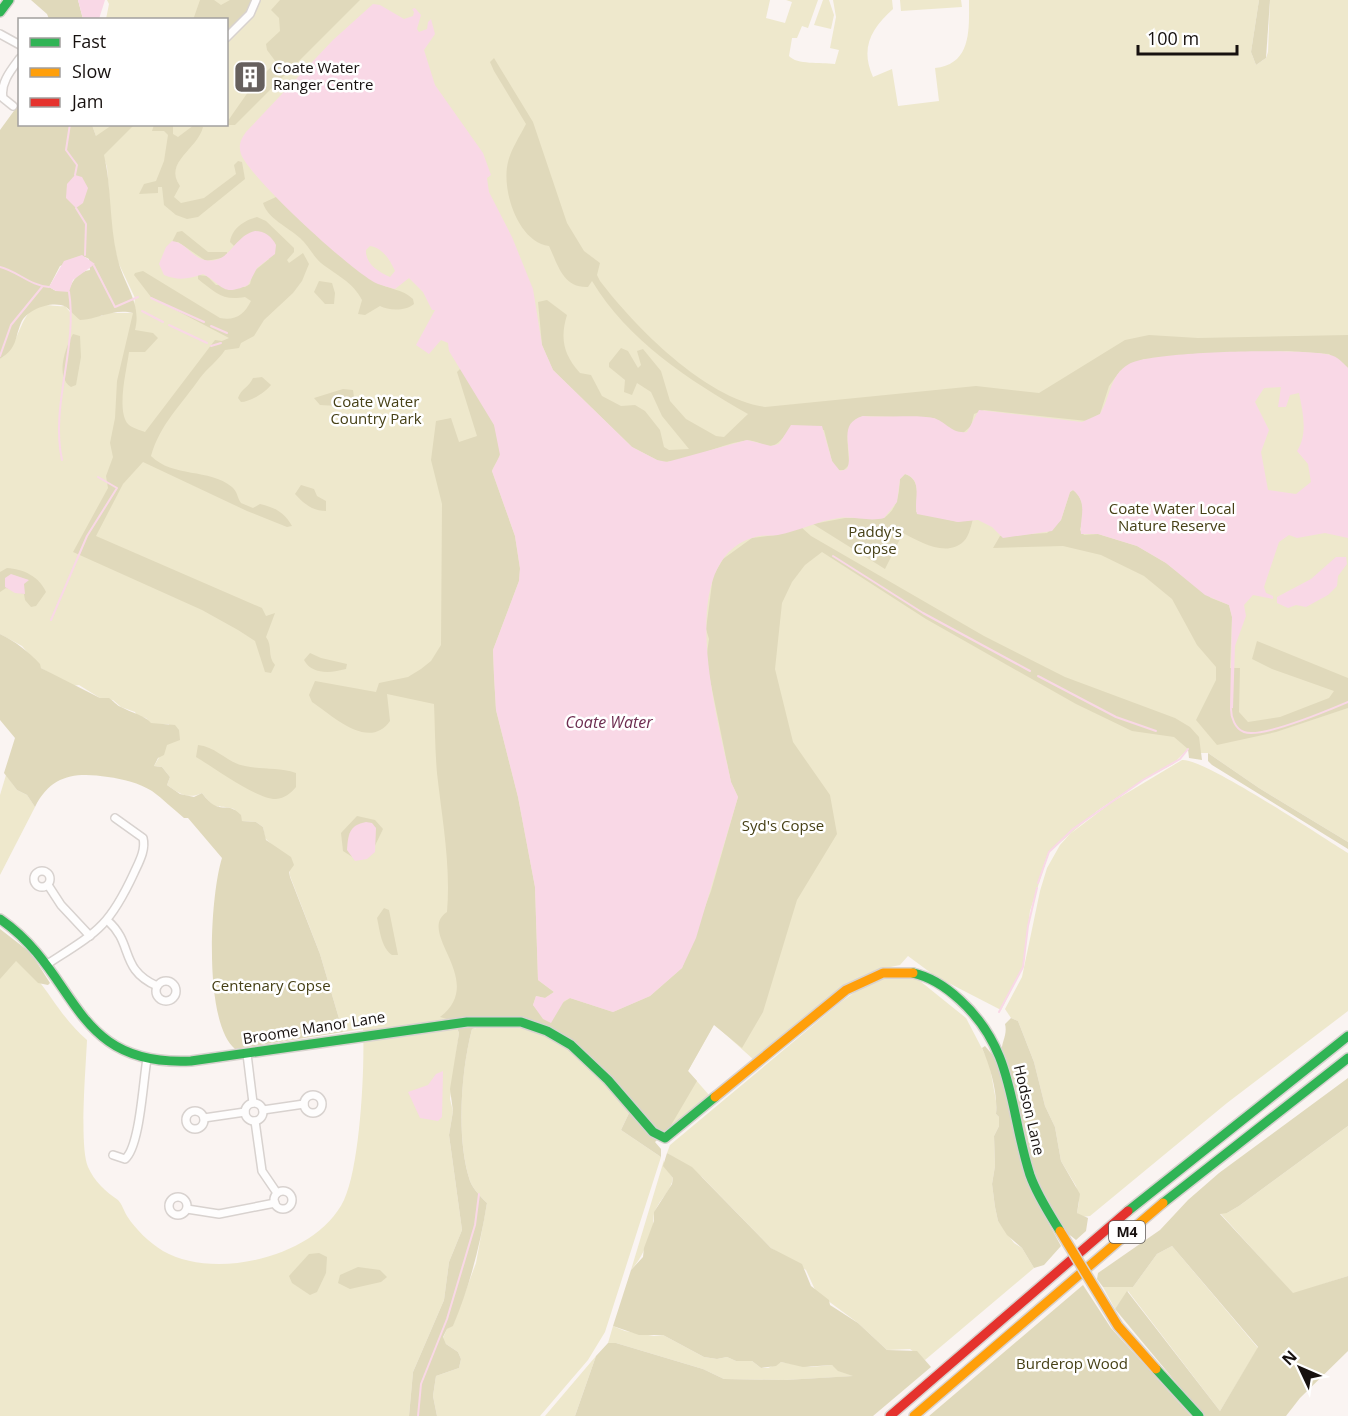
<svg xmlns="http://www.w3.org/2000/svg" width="1348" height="1416" font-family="'Open Sans',sans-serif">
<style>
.green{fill:#eee8cc}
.forest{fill:#e0d9bb;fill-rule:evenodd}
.water{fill:#f9d8e6;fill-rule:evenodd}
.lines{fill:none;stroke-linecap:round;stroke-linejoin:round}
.stream{stroke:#f9d8e6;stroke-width:2}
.street-casing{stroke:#d8d2cf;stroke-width:10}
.fast-casing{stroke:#d8d2cf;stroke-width:12}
.slow-casing{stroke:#d8d2cf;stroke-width:12}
.jam-casing{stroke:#d8d2cf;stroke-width:12}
.street{stroke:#fefdfd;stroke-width:7}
.fast{stroke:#30b455;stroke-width:9}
.slow{stroke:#ff9f0a;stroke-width:9}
.jam{stroke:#e5322d;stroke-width:9}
.slow-bridge-casing{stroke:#d8d2cf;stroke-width:12;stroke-linecap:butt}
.slow-bridge{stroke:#ff9f0a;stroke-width:9}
.labels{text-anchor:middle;stroke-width:5;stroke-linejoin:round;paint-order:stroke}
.shield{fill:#fff;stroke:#5d5857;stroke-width:1.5}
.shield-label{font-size:14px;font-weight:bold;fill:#17110f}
.poi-label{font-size:15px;fill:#17110f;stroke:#fff;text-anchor:start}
.park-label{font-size:15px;fill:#464016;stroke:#fff}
.street-label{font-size:15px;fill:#17110f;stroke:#fff}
.water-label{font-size:16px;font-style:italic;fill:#6d2d50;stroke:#fff}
</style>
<rect width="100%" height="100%" fill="#faf4f2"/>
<g class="green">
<path d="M107 0H770L766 18 785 23 792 2 786 0H818L808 28 802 26 797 38H792L789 56C797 65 820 62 835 64L839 50 830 48 836 17 833 0H892L893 9C871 29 860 48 873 77L892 69 898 106 939 101 935 68C972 64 969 29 969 0H1259L1251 52 1256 65 1266 58 1268 52 1270 0H1348V842L1259 788 1208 753H1200L1188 749 1173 764 1143 780 1097 811 1049 852 1030 911 1023 967 1001 1010 935 976 908 956 900 965 881 969 850 982 754 1060 714 1024 688 1071 709 1095 707 1102 667 1132H662L581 1054 539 1025 454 1022 459 1033 450 1099 453 1111 449 1135 462 1230 449 1262 444 1300 413 1372 409 1416H0V945C42 970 52 1010 87 1040 86 1066 79 1146 88 1167 94 1181 106 1192 118 1200 122 1204 124 1211 127 1216 136 1230 149 1242 163 1251 215 1281 317 1257 344 1200 360 1166 365 1068 363 1029L343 1032 320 954 290 876C288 852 281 855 265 838L263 827 256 822 242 821 234 809C215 803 218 814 202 793 188 800 178 793 167 785L170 777 162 767 154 766 167 744 169 724H151L146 718 137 716 135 712 121 707 113 700 100 698 79 685 72 686 41 668 22 646 0 634V359C23 344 18 305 46 305 52 305 58 307 65 306L70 312 101 316 108 313H133L135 298 118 262 112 235 107 167 92 125 226 124V20L106 19 109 4Z"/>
<polygon points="823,0 829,0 834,15 831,29 814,25"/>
<polygon points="900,0 961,0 962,7 901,11"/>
<path d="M1182 760C1204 758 1322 837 1348 853V1011L1227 1103 1090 1216 1081 1217 1077 1213 1079 1202 1076 1186 1061 1161 1055 1127 1045 1106 1034 1062 1018 1021 1011 1018 1005 1009 1022 977 1040 891 1047 868 1060 845 1070 834 1112 802Z"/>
<polygon points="6,775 17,790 27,795 35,807 0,875 0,795"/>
<polygon points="889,974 915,977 966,1018 989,1062 996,1101 996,1114 999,1117 999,1126 994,1136 995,1166 992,1184 995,1207 998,1221 1014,1243 1022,1248 1034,1268 925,1360 910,1349 887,1350 858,1323 816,1292 806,1270 771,1248 702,1177 667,1153 670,1145 841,1002 875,978"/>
<path d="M499 1023C566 1032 586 1065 630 1111L621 1130 661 1157 605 1332 588 1360 540 1416H437L433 1396 436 1376 459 1368 461 1359 458 1352 446 1344 443 1338 447 1329 453 1325 476 1263 487 1203C481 1197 473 1189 470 1181 456 1139 461 1070 472 1029Z"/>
<polygon points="1348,1126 1348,1276 1293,1294 1220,1213 1227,1213 1239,1206"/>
<path d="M664 1160V1166L673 1178C671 1191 660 1199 655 1211 653 1215 654 1220 653 1225 648 1242 643 1257 631 1270Z"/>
<polygon points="1172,1246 1258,1348 1220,1411 1128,1291 1115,1309 1103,1287 1133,1287 1157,1254"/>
<polygon points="613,1326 625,1331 654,1336 663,1335 704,1357 717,1359 727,1357 736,1361 752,1361 761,1368 768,1368 781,1362 811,1367 832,1365 855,1376 785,1380 724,1379 703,1369 616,1343 608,1343"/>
<polygon points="596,1356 575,1416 545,1416"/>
</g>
<g class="forest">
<polygon points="31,0 78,0 83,19 49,19 47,14"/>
<polygon points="200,0 214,0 221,5 230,0 254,0 244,18 227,35 226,20 193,20"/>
<polygon points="280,0 360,0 235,125 225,125 253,85 276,62 267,50 266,44 280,31 279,18 271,10"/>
<polygon points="1259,0 1270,0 1266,58 1256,65 1251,52"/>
<path d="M494 58 533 122 567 223 584 251 600 263 597 275 600 281C635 327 706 399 765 407L976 386 1039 393 1125 340 1149 335 1198 338 1348 335V368L1329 354 1287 351 1144 359 1120 371 1109 386 1100 414 1087 421 984 410 974 414 971 426 963 433 953 431 934 418 863 416C841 425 849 445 849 465L844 470H837L832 461 824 430 785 435C768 458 762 437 743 441 717 445 689 462 661 462L632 447 553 370 542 345 538 302 547 300 567 315C560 338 563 354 580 373L591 375 602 396 621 406 635 405 645 411 660 430 664 447 669 450 689 449 662 416 651 392 637 383 632 395 624 392 625 380 609 367V363L621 348 628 351 638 368 641 365 637 351 643 349 661 371 670 401 686 419 716 436 724 437 748 414C690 381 627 340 592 281L588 287C563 288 558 265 549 246 518 242 501 190 508 162 511 149 520 136 526 124L494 71 490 62Z"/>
<path d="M19 104 20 124 92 125 96 136 112 125H134L104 155C112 189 109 225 118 260 124 285 142 303 135 330L153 333 158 338 145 352H129C127 369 116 410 128 424 132 428 140 430 145 432L215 340 222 341 229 338 151 297 134 275 135 273 143 271 220 318C235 321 244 315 251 301L245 297C222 301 216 293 198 279V275L207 276 216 285 245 287 250 284 253 272 269 259 238 242 234 246 230 242C232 228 245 220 257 217L266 221 294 248V252L287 260 289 263 303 253 309 264 302 281 293 293 264 320 254 336 241 343 239 348 225 350C218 361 207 368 200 378 182 404 160 424 151 456 173 478 209 468 232 487 238 492 237 498 241 503L253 508 260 504C276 508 284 512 292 526L287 527 247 511 143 462 123 484 96 536 262 608 266 616 275 613 266 637C273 646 267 656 275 665L271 673 265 672 255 641 238 630 202 610 73 552 108 488 106 476 113 457 110 443 115 418 117 381 133 313C114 308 99 319 80 320 75 316 70 310 66 307 53 300 27 309 21 323 14 340 18 347 0 359V130ZM85 257 89 259 90 270C79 271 73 280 69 289L56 291 49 287 60 266Z"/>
<path d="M154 125H173V134L178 137 194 125 203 127C198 149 163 162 180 186L174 197 181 203 204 198 236 174 234 165 238 161 242 162 245 179 198 217 187 219 176 215 164 205 162 187H158V193L139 194 144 184 156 181 164 161 168 135 164 131H152Z"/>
<path d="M276 197C307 226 339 259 376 282 387 289 403 289 413 299L414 304C406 311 389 311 380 306L365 315 358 314 362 300C353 282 336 275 321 263 313 256 308 245 300 238 288 227 268 219 263 203Z"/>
<polygon points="182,231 208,252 227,252 227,257 206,261 178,242 172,242 177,232"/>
<polygon points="319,281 332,283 335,293 334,304 325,304 314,292"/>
<path d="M73 334 80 336 81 357 76 385 71 387C55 377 65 348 73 334Z"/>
<path d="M461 368C473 389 504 429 500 454 499 460 494 465 492 471L515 536 520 569 519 581 493 650 494 676 496 710 518 797 535 887 538 980 554 992 545 998 536 996 533 1005 542 1016 570 998 613 1012 650 996 682 968 711 891 738 797 731 782 706 660 709 639 706 629 713 576 723 559 752 538 775 535 801 527 811 536 984 636 1065 677 1175 718 1190 727 1199 737 1202 760 1189 758 1188 749 1174 737 1132 731 1076 704 926 619 822 552 805 565 792 582 782 603 775 669 793 742 830 795 837 834 797 900 763 1012 742 1048 714 1025 688 1071 697 1081 670 1127 655 1142 661 1149V1157L621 1130 630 1111C588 1067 541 1006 472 1029 461 1071 456 1139 470 1181 473 1189 481 1197 487 1203 480 1246 470 1285 453 1326L447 1329 443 1337 446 1344 458 1352 461 1359 459 1368 436 1376 433 1396 437 1416H409L413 1372 444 1300 449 1262 462 1230 449 1135 453 1111 450 1089 459 1033 454 1021 440 1017C488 980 415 933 447 912 451 865 442 819 437 773 435 750 435 727 434 704L387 694 390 721C369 751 333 716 312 702L309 695 315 681 376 692 379 683 408 677 421 669 431 661 441 645 442 504 431 460 436 421 451 418 459 442 477 436 457 372Z"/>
<path d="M262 377 271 385C266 392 250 402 241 402L238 398C241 389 249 387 253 378Z"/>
<polygon points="343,389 353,390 354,397 350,403 337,406 320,405 314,398"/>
<path d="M905 474C922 480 916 498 916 512L958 522 973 519C971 526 969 536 964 541 947 558 920 542 903 533L885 569 813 524 845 518H884C898 508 899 494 900 479Z"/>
<path d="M301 485 314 489 317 496 326 501V511C313 511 304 504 295 494Z"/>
<path d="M1073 490C1086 500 1084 516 1080 530L1084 535 1098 534 1137 546 1166 563 1211 598 1229 605 1232 617 1230 668H1240L1239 712 1248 722 1280 717 1329 698 1334 691 1272 669 1252 659 1257 641 1348 678V708L1276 732 1217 745 1196 720 1216 680V667L1197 645 1172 599 1144 576 1101 555 1063 546 993 548 1000 536 1047 533 1061 520 1070 492Z"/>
<path d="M7 568C23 569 39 576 46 592L36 606 31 607 25 600 24 594 6 588 0 592V572Z"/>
<path d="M0 634C16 642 28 651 40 664L41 668 100 698H109C114 701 116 705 121 707 130 712 146 716 151 723L175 725 179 730 180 740 167 745 164 755 158 758 154 766 162 767 170 777 167 785 180 794 194 797 202 793C220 818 226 799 241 815L242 821 256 822 263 827 266 840 291 857 294 865 289 872 290 877 320 954 343 1032 235 1049C203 1022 210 896 222 858L188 818H184C173 809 163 799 152 791 139 783 123 779 108 777 75 772 51 775 35 807L27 795 17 790 4 773 15 738 0 720Z"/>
<path d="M310 653 321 658 347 664 346 669C331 673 312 675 304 660Z"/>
<path d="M198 745C217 747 227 763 245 766 262 770 278 767 296 773V787C290 794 285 798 276 799 258 800 213 767 196 757Z"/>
<polygon points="1208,753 1259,788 1348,842 1348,849 1212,765 1208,761"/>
<polygon points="357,816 375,820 383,829 371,854 354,858 343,851 341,833"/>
<path d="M384 908 389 910 398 955H392C381 947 380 931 377 918Z"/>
<polygon points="0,929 31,953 50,983 48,985 38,983 16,961 0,979"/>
<path d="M1011 1018 1018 1021 1034 1062 1045 1106 1055 1127 1061 1161 1080 1194 1077 1213 1088 1218 1086 1231 1076 1240C1072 1236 1066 1233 1062 1228 1032 1190 1011 1103 1002 1055 1000 1043 1008 1036 1005 1024Z"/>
<path d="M985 1046 996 1059 1004 1077 1016 1142 1031 1191 1061 1246 1044 1265 1034 1268 1022 1248 1007 1235 998 1221 995 1207 992 1184 995 1166 994 1136 999 1126V1117L996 1114C998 1093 990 1066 982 1048Z"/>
<polygon points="1348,1078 1348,1126 1239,1206 1227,1213 1220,1214 1293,1293 1348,1276 1348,1351 1300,1398 1286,1416 1204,1416 1115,1309 1127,1291 1220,1411 1258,1347 1172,1246 1157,1254 1133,1287 1103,1287 1097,1279 1098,1273 1160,1230 1188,1200 1219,1173"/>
<polygon points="667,1153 692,1167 771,1248 802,1264 811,1286 829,1300 830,1305 858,1323 887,1350 917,1351 931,1367 873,1416 575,1416 596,1356 608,1343 616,1343 703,1369 724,1379 785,1380 853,1376 838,1371 832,1365 803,1367 781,1362 776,1366 761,1368 752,1361 736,1361 727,1357 717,1359 704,1357 663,1335 639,1335 613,1326 631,1270 643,1257 644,1248 654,1221 654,1212 672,1184 673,1178 663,1166"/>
<polygon points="319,1253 327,1257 326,1273 317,1292 310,1295 292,1283 289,1276 309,1254"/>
<polygon points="358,1267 380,1270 387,1277 381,1282 350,1289 338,1283 340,1275"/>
<polygon points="1083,1285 1111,1328 1191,1416 929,1416"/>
</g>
<g class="water">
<polygon points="78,0 105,0 99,19 83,19"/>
<path d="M373 4 380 5 404 19 413 16 414 12 412 9 415 8 421 15 417 29 419 32 427 29 428 22 431 19 435 34 424 50 435 85 483 153 491 175 487 178 489 192 512 237 533 289 542 345 553 370 632 447 657 460 667 462 747 440 771 446 779 444 791 425 822 426 832 461 840 471 847 469C855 451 835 424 863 416 881 418 919 414 933 418 946 421 951 434 967 432L979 410 1082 422 1100 414C1111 396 1109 376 1129 364 1152 351 1302 348 1330 355 1337 356 1343 363 1348 368V538L1325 533 1297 538 1289 535 1279 542 1264 587 1266 593 1273 596V599L1253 595 1244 605 1246 616 1235 646 1233 708 1230 709 1232 617 1229 605 1205 595 1166 563 1137 546 1098 534H1081C1079 519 1089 503 1073 490L1070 492 1061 520 1052 531 1003 538 992 527 978 520 958 522 917 514C913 500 924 480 905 474L900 479 897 502 884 518C870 522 854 516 839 518 817 521 799 531 778 535 772 536 765 535 759 536 669 555 719 722 731 782L738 797 696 938 682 968 650 996 613 1012 570 998 564 1001 551 1023 543 1019 533 1005 536 996 545 998 554 992 538 980 535 887 518 797 496 710 494 676 493 650 519 581 520 568 515 536 492 471 500 455 494 425 449 351 448 343 441 340 429 354 416 345 435 310H432L423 292 409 278 395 289C389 287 383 286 378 284 355 275 249 177 241 154 238 145 241 139 246 132L333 40ZM370 246C383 248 390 260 395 271L390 277C379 272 365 264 366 250ZM1281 387 1278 407H1286L1290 395 1299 393C1303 413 1308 434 1297 451L1308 464 1311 482 1296 494 1268 490 1261 452 1269 430 1255 402 1264 388Z"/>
<polygon points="75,175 82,177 88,188 83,203 76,208 66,198 67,184"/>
<path d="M255 231C265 231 272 237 276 245L275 254 257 268 248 285C221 297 224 285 203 274 188 279 179 281 164 275L159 264 166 247 172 241C186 242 192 258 205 260 230 265 233 236 255 231Z"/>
<polygon points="82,255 95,264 73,280 69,292 56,291 49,287 64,261"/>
<polygon points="1336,557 1346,557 1347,564 1338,576 1337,586 1328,595 1306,607 1296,605 1288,608 1277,603 1277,597 1311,579"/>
<polygon points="11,574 29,580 24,584 25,594 15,593 5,587 5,578"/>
<path d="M366 822 372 823 376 828 375 852 367 859 355 861 347 850C348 835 349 825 366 822Z"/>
<polygon points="443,1071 442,1117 438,1121 420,1118 408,1092 428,1085 436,1074"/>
</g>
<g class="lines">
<g class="stream">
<polyline points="70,124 66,150 77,165 75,175"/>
<polyline points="76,208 86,224 85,255"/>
<polyline points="94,266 115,307 138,297"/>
<path d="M0 267C17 271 31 286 49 287"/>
<polyline points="151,298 204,322"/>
<polyline points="142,311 163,322"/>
<polyline points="169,325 207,343"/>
<polyline points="211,326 227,333"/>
<polyline points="211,346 221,343"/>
<polyline points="0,356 11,325 42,287"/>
<path d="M62 460C50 405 78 348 69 292"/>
<polyline points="833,556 923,613 1030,671"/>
<polyline points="51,620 87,536 117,488 98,477"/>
<polyline points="1038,676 1116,717 1156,731"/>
<path d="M1231 709C1231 717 1235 729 1244 732 1262 739 1329 710 1348 702"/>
<polyline points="1038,883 1049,852 1073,829 1143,780 1180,759 1188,749"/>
<polyline points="999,1012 1023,967 1028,926 1037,888"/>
<polyline points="418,1416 421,1384 447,1319 475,1225 479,1194"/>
</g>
<g class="street-casing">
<g id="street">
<polyline points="0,34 20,45"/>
<polyline points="226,38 250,14 256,0"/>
<path d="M13 106 3 98C0 83 11 70 20 58"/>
<circle cx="42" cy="879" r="8"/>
<polyline points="48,885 61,905 90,936"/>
<path d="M108 921C134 944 119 969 157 986"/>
<path d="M49 963C97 932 109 927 134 873 139 862 146 850 143 838L115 818"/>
<circle cx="166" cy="991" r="10"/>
<polyline points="247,1054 253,1103"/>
<circle cx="313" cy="1104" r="9"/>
<circle cx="254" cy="1112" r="9"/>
<polyline points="263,1110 304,1104"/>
<circle cx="195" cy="1120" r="9"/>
<polyline points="204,1118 245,1112"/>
<polyline points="255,1121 262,1171 277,1193"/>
<path d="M113 1155 125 1159C140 1147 143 1081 147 1059"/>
<circle cx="283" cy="1200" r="9"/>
<circle cx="178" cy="1206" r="9"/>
<polyline points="187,1209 219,1214 275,1203"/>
</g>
</g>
<g class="fast-casing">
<g id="fast">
<polyline points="0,12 9,0"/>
<path d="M0 919C80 974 70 1067 191 1061L467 1022H521L547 1031 571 1045 608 1080 653 1132 665 1138 715 1097"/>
<path d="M913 973C931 977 946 987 960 1000 1015 1050 1009 1110 1030 1175 1037 1195 1049 1213 1060 1231"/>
<polyline points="1163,1203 1348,1058"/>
<polyline points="1128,1211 1348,1036"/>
<polyline points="1156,1369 1199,1416"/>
</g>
</g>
<g class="slow-casing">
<g id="slow">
<polyline points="715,1097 846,990 883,973 913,973"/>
<polyline points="914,1416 1163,1203"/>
</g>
</g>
<g class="jam-casing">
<polyline id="jam" points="890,1416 1128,1211"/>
</g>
<use href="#street" class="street"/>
<use href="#fast" class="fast"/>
<use href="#slow" class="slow"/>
<use href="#jam" class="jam"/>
<g class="slow-bridge-casing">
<polyline id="slow-bridge" points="1060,1231 1118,1326 1156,1369"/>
</g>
<use href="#slow-bridge" class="slow-bridge"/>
</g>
<defs>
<g id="building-square" transform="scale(1.725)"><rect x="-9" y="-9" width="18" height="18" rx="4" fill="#66605e" stroke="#fff"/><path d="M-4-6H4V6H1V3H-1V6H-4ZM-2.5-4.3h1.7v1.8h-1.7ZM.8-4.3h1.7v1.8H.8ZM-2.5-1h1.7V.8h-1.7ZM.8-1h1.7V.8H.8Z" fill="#fff"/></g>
</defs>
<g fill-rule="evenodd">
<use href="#building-square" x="250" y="77"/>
</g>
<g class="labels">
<rect class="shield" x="1109" y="1221" width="36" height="22" rx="4.5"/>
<g class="shield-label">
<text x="1127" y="1237">M4</text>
</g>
<g class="poi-label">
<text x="273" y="73">Coate Water<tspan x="273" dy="17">Ranger Centre</tspan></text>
</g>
<g class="park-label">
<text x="376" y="407">Coate Water<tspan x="376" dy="17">Country Park</tspan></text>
<text x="1172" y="514">Coate Water Local<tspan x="1172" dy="17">Nature Reserve</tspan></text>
<text x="875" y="537">Paddy's<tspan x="875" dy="17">Copse</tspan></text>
<text x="783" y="831">Syd's Copse</text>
<text x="271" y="991">Centenary Copse</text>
<text x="1072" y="1369">Burderop Wood</text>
</g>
<g class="street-label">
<text transform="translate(314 1028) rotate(-9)" y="5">Broome Manor Lane</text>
<text transform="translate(1029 1110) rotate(77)" y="5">Hodson Lane</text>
</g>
<g class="water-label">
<text x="609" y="728">Coate Water</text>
</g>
</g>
<rect x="18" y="18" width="210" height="108" fill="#ffffff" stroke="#a2a09f" stroke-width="1.5"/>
<rect x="30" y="38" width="30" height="9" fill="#30b455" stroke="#a2a09f" stroke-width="1.5"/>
<text x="72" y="48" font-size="18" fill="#17110f">Fast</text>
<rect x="30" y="68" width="30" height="9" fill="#ff9f0a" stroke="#a2a09f" stroke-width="1.5"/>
<text x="72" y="78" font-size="18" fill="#17110f">Slow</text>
<rect x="30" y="98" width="30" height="9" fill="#e5322d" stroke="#a2a09f" stroke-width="1.5"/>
<text x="72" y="108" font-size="18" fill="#17110f">Jam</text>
<g transform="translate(1300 1368) rotate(314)" stroke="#ffffff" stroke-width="4.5" paint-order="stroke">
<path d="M0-4.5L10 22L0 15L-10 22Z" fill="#17110f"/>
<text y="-9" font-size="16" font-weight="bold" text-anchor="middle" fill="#17110f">N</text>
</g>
<path d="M1138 45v9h99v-9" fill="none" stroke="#17110f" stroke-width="3"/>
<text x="1147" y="45" font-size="18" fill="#17110f" stroke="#ffffff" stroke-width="4.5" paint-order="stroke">100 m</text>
</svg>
